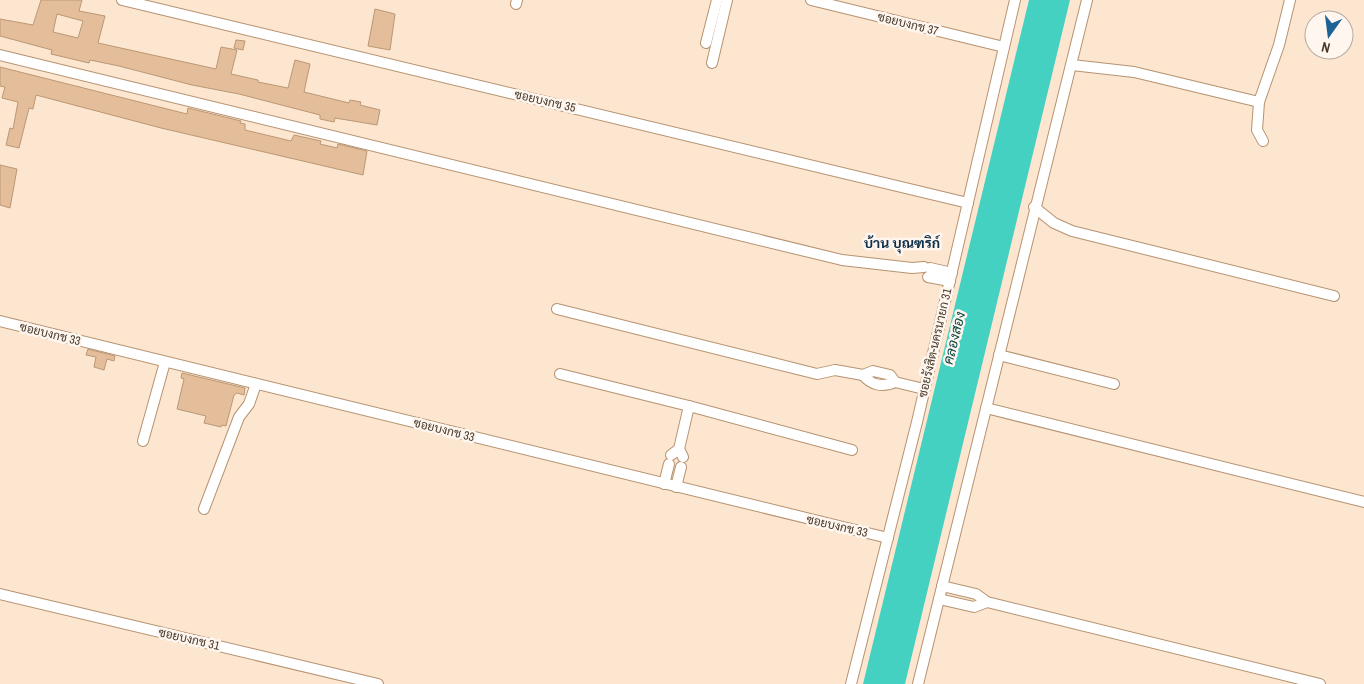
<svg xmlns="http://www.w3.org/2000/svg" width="1364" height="684" font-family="'Archivo Narrow',Sarabun,sans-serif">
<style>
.water{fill:#45d1c2}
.building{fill:#e4be9b;stroke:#bb9774;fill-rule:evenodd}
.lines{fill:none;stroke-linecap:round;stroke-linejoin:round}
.minor-casing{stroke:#b69270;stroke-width:12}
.minor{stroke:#fff;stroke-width:10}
.labels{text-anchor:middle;stroke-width:5;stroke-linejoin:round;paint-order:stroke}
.street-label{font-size:12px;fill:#47382a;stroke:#fef6ef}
.neighbourhood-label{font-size:14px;font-weight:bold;fill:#0d2f48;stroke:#fef6ef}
.water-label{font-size:14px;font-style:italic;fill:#054640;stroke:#fef6ef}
</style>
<rect width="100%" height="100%" fill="#fde6d0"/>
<polygon class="water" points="1029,0 1070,0 905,684 863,684"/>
<g class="building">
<path d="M41 0H82L79 11 105 16 98 43 216 69 221 47 237 50 231 74 258 80V82L288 88 295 60 310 64 304 92 349 103 350 100 361 102 360 105 380 110 377 125 335 118 334 122 320 119V115L239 94 192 85 119 66 90 60 89 63 51 54 52 50 0 36V19L33 25ZM57 14 83 21 78 38 53 32Z"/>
<polygon points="375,9 395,14 390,50 368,46"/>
<polygon points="236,40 245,41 243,50 234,48"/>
<polygon points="0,67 187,114 188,108 241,121 240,123 245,124 245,130 291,141 294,135 321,141 320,144 337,148 338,144 367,151 363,175 161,128 36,95 33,109 29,108 19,148 6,145 10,128 13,129 18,102 2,98 5,87 0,86"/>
<polygon points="0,165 17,169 10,208 0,205"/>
<polygon points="88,349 115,356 114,361 107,359 104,370 94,367 96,357 86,355"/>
<polygon points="182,373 245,388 244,395 237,393 234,395 226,426 222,425 221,427 204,423 206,416 177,409 184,379 181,378"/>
</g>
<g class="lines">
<g class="minor-casing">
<g id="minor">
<polyline points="122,0 968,203"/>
<polyline points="811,0 1004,47"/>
<polyline points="516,4 517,0"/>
<polyline points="706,43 717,0"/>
<polyline points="0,55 842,260 912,268 924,267"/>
<polyline points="712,63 727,0"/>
<polyline points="1072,65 1134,72 1259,102"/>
<polyline points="1263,141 1257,130 1259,102 1279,45 1290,0"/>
<polyline points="1034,207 1054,223 1072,231 1334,296"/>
<polyline points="930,268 952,273"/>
<polyline points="928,277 950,281"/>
<polyline points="557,309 817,374 835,370 863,375 873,371 890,375 895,382 924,389"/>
<polyline points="0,321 888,538"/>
<polyline points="999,355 1114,384"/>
<polyline points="560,374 689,406"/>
<path d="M863 375C871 385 883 388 895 382"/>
<polyline points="986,408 1364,502"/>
<polyline points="143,441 165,362"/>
<polyline points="679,449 689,406 852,450"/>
<polyline points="671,455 679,449 683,457"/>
<polyline points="664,484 669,464"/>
<polyline points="676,487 681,467"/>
<polyline points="204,509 239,417 249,404 256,384"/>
<polyline points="942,586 976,594 987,602 1320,684"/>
<polyline points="0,594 378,684"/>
<polyline points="939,599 974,607 987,602"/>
<polyline points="851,684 917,422 1015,0"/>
<polyline points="918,684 1087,0"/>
</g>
</g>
<use href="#minor" class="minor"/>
</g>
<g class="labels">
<g class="street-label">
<text transform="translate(908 24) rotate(14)" y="4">ซอยบงกช 37</text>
<text transform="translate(545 101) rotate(13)" y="4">ซอยบงกช 35</text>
<text transform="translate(50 334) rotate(14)" y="4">ซอยบงกช 33</text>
<text transform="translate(935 343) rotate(-77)" y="4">ซอยรังสิต-นครนายก 31</text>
<text transform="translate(444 430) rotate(14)" y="4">ซอยบงกช 33</text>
<text transform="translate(837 526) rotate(13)" y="4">ซอยบงกช 33</text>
<text transform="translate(189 639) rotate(13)" y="4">ซอยบงกช 31</text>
</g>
<g class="neighbourhood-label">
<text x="902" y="248">บ้าน บุณฑริก์</text>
</g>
<g class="water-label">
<text transform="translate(954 338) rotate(-76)" y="5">คลองสอง</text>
</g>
</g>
<g transform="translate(1329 35) rotate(194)"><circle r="24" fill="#fef6ef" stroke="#b5aaa0"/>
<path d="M0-4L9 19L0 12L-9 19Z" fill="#1b6397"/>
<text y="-8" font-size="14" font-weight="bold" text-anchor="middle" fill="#47382a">N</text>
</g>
</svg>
